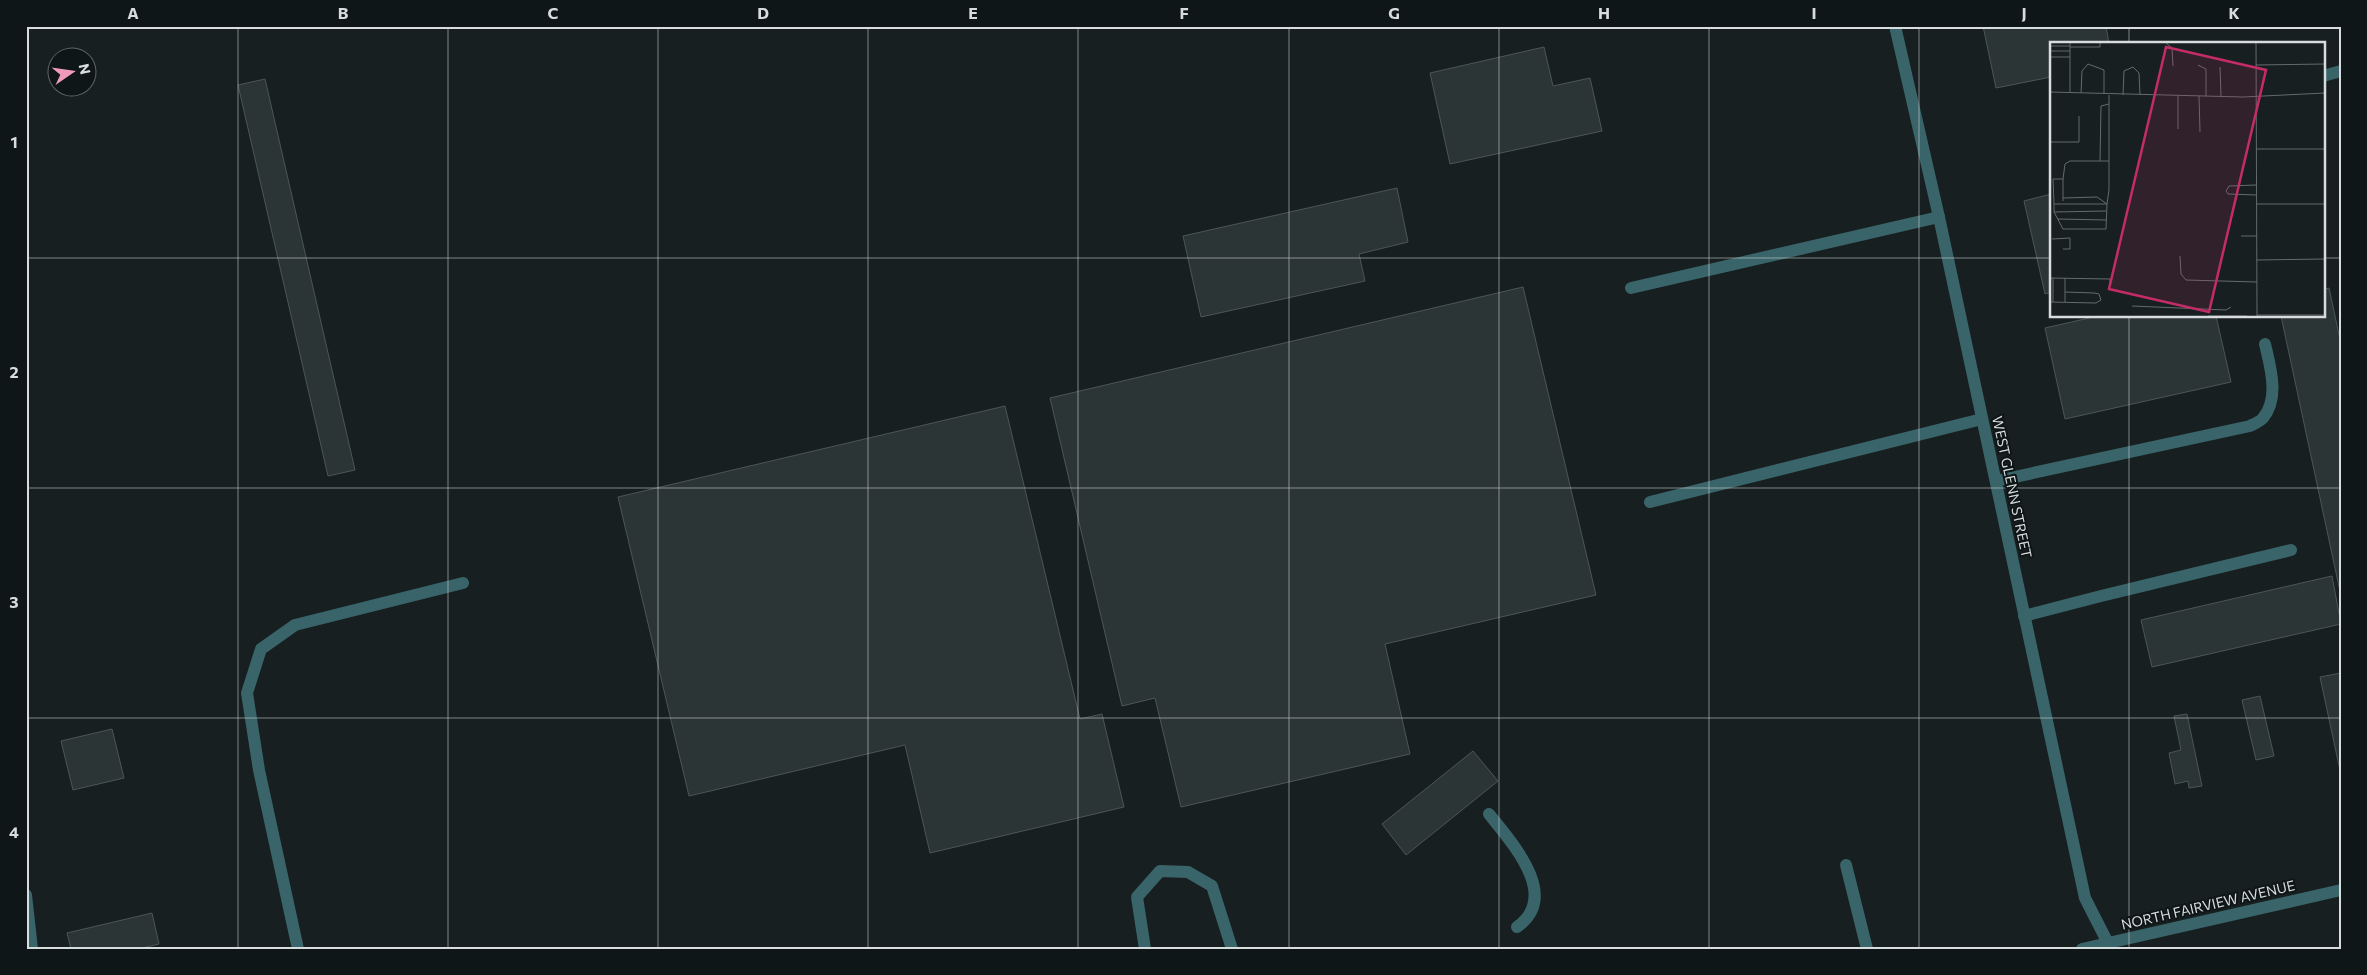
<svg xmlns="http://www.w3.org/2000/svg" width="2367" height="975" font-family="Commissioner,sans-serif">
<style>
.building{fill:#2c3536;stroke:#4d5657}
.lines{fill:none;stroke-linecap:round;stroke-linejoin:round}
.minor{stroke:#396469;stroke-width:12}
.grid{fill:none;stroke:#d7dcdd;stroke-width:1;stroke-opacity:0.55}
.labels{text-anchor:middle;stroke-width:4;stroke-linejoin:round;paint-order:stroke}
.street-label{font-size:14px;fill:#d7dcdd;stroke:#0e1617}
.inset-road{fill:none;stroke:#646b6c;stroke-width:1}
.view{fill:#c42c68;fill-opacity:0.15;stroke:#c42c68;stroke-width:2.5}
.inset-edge{fill:none;stroke:#d7dcdd;stroke-width:2.5}
.neatline{fill:none;stroke:#d7dcdd;stroke-width:2}
.grid-label{font-size:16px;text-anchor:middle;font-weight:bold;fill:#d7dcdd}
</style>
<rect width="100%" height="100%" fill="#171f20"/>
<g class="building">
<polygon points="1983,26 2106,26 2109,44 2051,44 2051,77 1996,88"/>
<polygon points="1544,47 1553,86 1590,78 1602,131 1450,164 1430,73"/>
<polygon points="265,79 355,470 328,476 238,85"/>
<polygon points="1397,188 1408,242 1359,254 1365,281 1201,317 1183,236"/>
<polygon points="2051,194 2051,292 2045,294 2024,201"/>
<polygon points="1523,287 1596,595 1385,644 1410,754 1181,807 1155,698 1122,706 1050,398"/>
<polygon points="2329,288 2341,344 2341,596 2281,316 2323,316 2323,290"/>
<polygon points="2098,316 2216,316 2231,382 2065,419 2045,328"/>
<polygon points="1005,406 1080,719 1102,714 1124,807 930,853 905,745 689,796 618,497"/>
<polygon points="2332,576 2341,624 2152,667 2141,620"/>
<polygon points="2341,673 2341,775 2320,677"/>
<polygon points="2260,696 2274,756 2256,760 2242,700"/>
<polygon points="2187,714 2202,786 2189,788 2188,781 2175,784 2169,753 2181,750 2174,716"/>
<polygon points="112,729 124,778 73,790 61,741"/>
<polygon points="1473,751 1498,781 1406,855 1382,824"/>
<polygon points="152,913 159,944 138,949 71,949 67,933"/>
</g>
<g class="lines">
<g class="minor">
<polyline points="1895,26 1939,217 2085,898 2111,949"/>
<polyline points="2323,76 2341,71"/>
<polyline points="1631,288 1939,217"/>
<path d="M1996 481 2250 426C2254 424 2261 421 2263 418 2280 398 2270 366 2265 344"/>
<polyline points="1650,502 1982,419"/>
<polyline points="2024,616 2101,596 2291,550"/>
<path d="M1489 814C1512 843 1561 896 1517 927"/>
<polyline points="1846,865 1867,949"/>
<polyline points="26,895 32,949"/>
<polyline points="298,949 259,770 247,693 261,649 295,625 463,583"/>
<polyline points="1145,949 1137,897 1160,871 1188,872 1212,886 1232,949"/>
<polyline points="2082,949 2341,890"/>
</g>
</g>
<path class="grid" d="M238 26V949M448 26V949M658 26V949M868 26V949M1078 26V949M1289 26V949M1499 26V949M1709 26V949M1919 26V949M2129 26V44M26 258H2051M2323 258H2341M2129 316V949M26 488H2341M26 718H2341"/>
<g class="labels">
<g class="street-label">
<text transform="translate(2012 487) rotate(78)" y="5">WEST GLENN STREET</text>
<text transform="translate(2208 905) rotate(-13)" y="5">NORTH FAIRVIEW AVENUE</text>
</g>
</g>
<g transform="translate(2050 42)">
<rect width="275" height="275" fill="#171f20"/>
<path class="inset-road" d="M20 1V51M116 1 122 6 123 24M206 1 207 274M0 4H20M20 5H50V1M0 9H20M0 15H20M148 23 156 27V54M206 23 275 22M170 25 171 54M0 50 193 55 275 51M31 51 32 29 38 22 54 28V52M73 53 74 29 83 25 89 31 90 53M149 54 150 90M128 87V54M0 100H29V74M206 107H275M50 119 51 64 59 62M59 119H20L15 122 13 137H3L4 162H57L59 148V53M13 137V159M206 143 179 144 176 149 178 152 206 153M4 162V170L13 187H56L57 162 47 155 13 156M206 162H275M4 170 56 169M8 177 56 178M191 194H207M2 197 20 196V207H13M130 214 131 232 136 238 207 240M207 218 275 217M0 236 60 237V241M15 236V260M0 260 46 261 51 258 49 252 44 251 15 250M3 260V236M82 264 176 268 181 265M207 273H275M158 274H197"/>
<path class="view" d="M116 5 216 28 159 270 59 247Z"/>
<rect width="275" height="275" class="inset-edge"/>
</g>
<rect width="2367" height="975" fill="none" stroke="#0e1617" stroke-width="55"/>
<g transform="translate(72 72) rotate(77)"><circle r="24" fill="#0e1617" stroke="#5e6566"/>
<path d="M0-4L9 19L0 12L-9 19Z" fill="#ef9ab8"/>
<text y="-8" font-size="14" font-weight="bold" text-anchor="middle" fill="#d7dcdd">N</text>
</g>
<rect x="28" y="28" width="2312" height="920" class="neatline"/>
<g class="grid-label">
<text x="133" y="19">A</text>
<text x="343" y="19">B</text>
<text x="553" y="19">C</text>
<text x="763" y="19">D</text>
<text x="973" y="19">E</text>
<text x="1184" y="19">F</text>
<text x="1394" y="19">G</text>
<text x="1604" y="19">H</text>
<text x="1814" y="19">I</text>
<text x="2024" y="19">J</text>
<text x="2234" y="19">K</text>
<text x="14" y="148">1</text>
<text x="14" y="378">2</text>
<text x="14" y="608">3</text>
<text x="14" y="838">4</text>
</g>
</svg>
